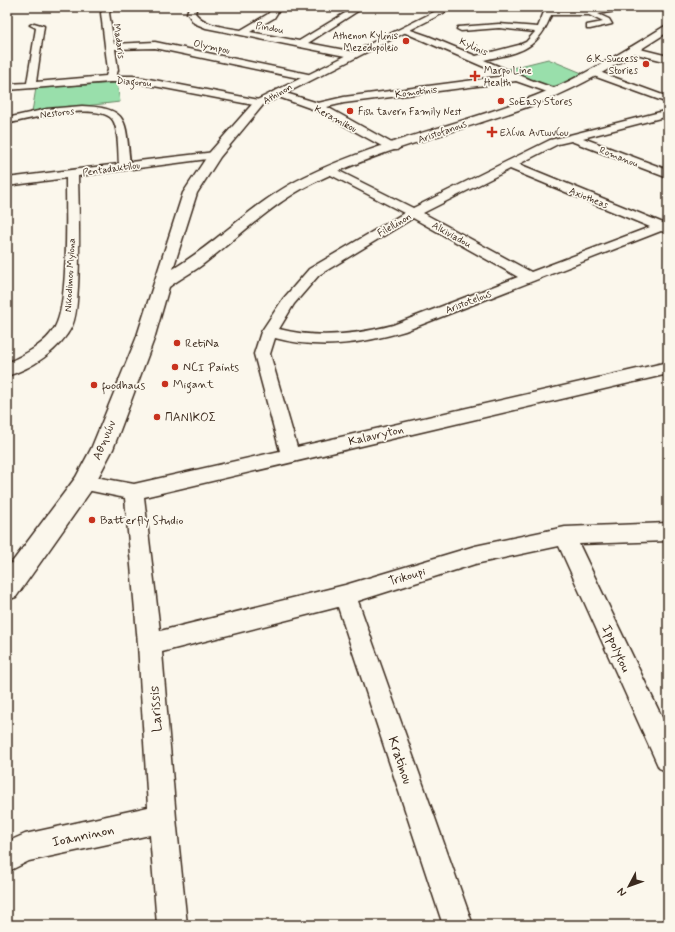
<svg xmlns="http://www.w3.org/2000/svg" width="675" height="932" font-family="Mynerve,sans-serif">
<style>
.green{fill:#99dfab;stroke:#6a8464}
.lines{fill:none;stroke-linecap:round;stroke-linejoin:round}
.minor-casing{stroke:#3b2a1e;stroke-width:3}
.tertiary-casing{stroke:#3b2a1e;stroke-width:3}
.minor{fill:#fbf7ec;fill-rule:evenodd}
.tertiary{fill:#fbf7ec;fill-rule:evenodd}
.poi-dot{fill:#c8321e;stroke:#fbf7ec;stroke-width:1.5}
.labels{text-anchor:middle;stroke-width:3.5;stroke-linejoin:round;paint-order:stroke}
.far-street-label{font-size:10px;fill:#3b2a1e;stroke:#fbf7ec}
.far-poi-label{font-size:10px;fill:#3b2a1e;stroke:#fbf7ec;text-anchor:start}
.poi-label{font-size:12px;fill:#3b2a1e;stroke:#fbf7ec;text-anchor:start}
.street-label{font-size:12px;fill:#3b2a1e;stroke:#fbf7ec}
.near-street-label{font-size:14px;fill:#3b2a1e;stroke:#fbf7ec}
</style>
<rect width="100%" height="100%" fill="#fbf7ec"/>
<filter id="ink" filterUnits="userSpaceOnUse"><feTurbulence type="fractalNoise" baseFrequency=".025" numOctaves="2"/><feDisplacementMap in="SourceGraphic" scale="8" xChannelSelector="R" yChannelSelector="G"/><feConvolveMatrix kernelMatrix="1 2 1 2 8 2 1 2 1" color-interpolation-filters="sRGB"/></filter>
<g filter="url(#ink)">
<g class="green">
<polygon points="548,59 582,73 560,86 546,86 508,69"/>
<polygon points="117,83 120,102 32,112 36,88"/>
</g>
<g class="lines">
<g class="minor-casing">
<g id="minor">
<polygon points="65,7 149,7 145,9 112,9 109,13 114,44 155,42 308,74 313,77 308,80 155,48 115,49 118,70 116,76 133,76 259,100 264,103 259,106 133,82 110,82 7,90 7,84 27,83 36,28 30,25 34,23 44,26 36,82 106,76 108,70 101,13 104,9 69,9"/>
<path d="M189 7H197L195 13C205 26 225 27 241 30L268 14 273 7H281L274 18 250 32 299 41 355 7H364L308 43 355 52 359 55 355 58 206 28 194 23 187 13Z"/>
<path d="M546 7H554L553 11H590L613 7H631L627 9 598 14 609 19 612 24 590 29H587V25L603 22 589 15H551C538 51 517 53 484 60L531 80 559 90 561 92 559 94H553L516 81 344 103 327 107 397 146 399 148 397 150H389L318 111 273 95 271 93 276 90 318 103 344 97 505 76 401 31 405 28 428 36 476 56 519 45 526 42 535 32 499 28 461 31 457 29 458 27 499 24 538 27Z"/>
<polygon points="632,47 668,56 668,62 629,52 629,48"/>
<polygon points="594,70 668,97 668,103 591,75 589,73"/>
<path d="M82 106C130 108 125 121 130 162L215 152 221 155 215 158 78 176C79 213 80 250 78 287 77 300 77 315 72 326 60 350 31 369 7 376V363C24 355 46 344 55 327 69 303 66 209 66 178L7 186V178L119 164C118 153 119 127 112 119 97 102 27 119 7 124V118L47 109Z"/>
<path d="M668 110V116L583 138 668 170V178L571 141 558 144 519 164 668 225V233L661 231 405 331C361 344 320 350 275 338L270 354 297 447 668 362V374L144 497 160 631 345 585 475 546 565 527 668 523V541L579 544 668 730V772L659 768 559 546 475 564 358 601 473 925H443L338 607 162 652 176 818 187 925H157L150 835 29 861 7 872V842L25 834 148 807 138 644 125 498 77 488 74 483 77 478 84 475 134 484 280 451 254 354 261 332 283 299 309 269 404 213 327 173 325 171 327 169H335L413 208 550 140ZM510 169 650 227 531 272 423 213ZM413 218 518 277 393 325C355 335 317 339 279 329L294 304 319 275Z"/>
</g>
</g>
<g class="tertiary-casing">
<path id="tertiary" d="M444 7H455L263 105 220 157 197 193 173 269C219 241 255 201 304 177 378 141 459 125 535 96 581 78 623 52 665 26L668 25V32C627 58 586 85 541 102 466 130 385 147 313 183 273 203 242 234 206 262 195 271 181 278 169 287L154 339 113 449 92 489 16 597 7 600V569L76 477 91 449 136 339 183 193 210 152 255 101Z"/>
</g>
<use href="#minor" class="minor"/>
<use href="#tertiary" class="tertiary"/>
</g>
</g>
<g class="poi-dot">
<circle cx="406" cy="41" r="4"/>
<circle cx="646" cy="64" r="4"/>
<path d="M473 70h4v4h4v4h-4v4h-4v-4h-4v-4h4z"/>
<circle cx="501" cy="101" r="4"/>
<circle cx="350" cy="111" r="4"/>
<path d="M490 126h4v4h4v4h-4v4h-4v-4h-4v-4h4z"/>
<circle cx="177" cy="343" r="4"/>
<circle cx="175" cy="367" r="4"/>
<circle cx="165" cy="384" r="4"/>
<circle cx="94" cy="385" r="4"/>
<circle cx="157" cy="417" r="4"/>
<circle cx="92" cy="520" r="4"/>
</g>
<g class="labels">
<g class="far-street-label">
<text transform="translate(270 27) rotate(10)" y="4">Pindou</text>
<text transform="translate(120 41) rotate(81)" y="4">Madaris</text>
<text transform="translate(212 46) rotate(12)" y="4">Olympou</text>
<text transform="translate(474 46) rotate(24)" y="4">Kylinis</text>
<text transform="translate(134 81) rotate(5)" y="4">Diagorou</text>
<text transform="translate(416 91) rotate(-7)" y="4">Komotinis</text>
<text transform="translate(277 93) rotate(-30)" y="4">Athinon</text>
<text transform="translate(57 112) rotate(-7)" y="4">Nestoros</text>
<text transform="translate(336 118) rotate(28)" y="4">Keramikou</text>
<text transform="translate(442 131) rotate(-19)" y="4">Aristofanous</text>
<text transform="translate(619 156) rotate(21)" y="4">Romanou</text>
<text transform="translate(111 168) rotate(-8)" y="4">Pentadaktilou</text>
<text transform="translate(589 197) rotate(22)" y="4">Axiotheas</text>
<text transform="translate(394 224) rotate(-30)" y="4">Filellinon</text>
<text transform="translate(452 234) rotate(29)" y="4">Alkiviadou</text>
<text transform="translate(69 275) rotate(-87)" y="4">Nikodimou Mylona</text>
<text transform="translate(468 301) rotate(-21)" y="4">Aristotelous</text>
</g>
<g class="far-poi-label">
<text x="398" y="39" text-anchor="end">Athenon Kylinis<tspan x="398" dy="12">Mezedopoleio</tspan></text>
<text x="638" y="62" text-anchor="end">G.K. Success<tspan x="638" dy="12">Stories</tspan></text>
<text x="484" y="74">Marpo Line<tspan x="484" dy="12">Health</tspan></text>
<text x="509" y="105">SoEasy Stores</text>
<text x="358" y="115">Fish tavern Family Nest</text>
<text x="500" y="136">Ελίνα Αντωνίου</text>
</g>
<g class="poi-label">
<text x="185" y="347">RetiNa</text>
<text x="183" y="371">NCI Paints</text>
<text x="173" y="388">Migant</text>
<text x="102" y="389">foodhaus</text>
<text x="165" y="421">ΠΑΝΙΚΟΣ</text>
<text x="100" y="524">Batterfly Studio</text>
</g>
<g class="street-label">
<text transform="translate(376 435) rotate(-13)" y="4">Kalavryton</text>
<text transform="translate(104 440) rotate(-67)" y="4">Αθηνών</text>
<text transform="translate(407 576) rotate(-17)" y="4">Trikoupi</text>
</g>
<g class="near-street-label">
<text transform="translate(617 648) rotate(65)" y="5">Ippolytou</text>
<text transform="translate(155 709) rotate(-94)" y="5">Larissis</text>
<text transform="translate(401 760) rotate(71)" y="5">Kratinou</text>
<text transform="translate(83 835) rotate(-12)" y="5">Ioanninon</text>
</g>
</g>
<rect width="675" height="932" fill="none" stroke="#fbf7ec" stroke-width="24"/>
<rect x="12" y="12" width="651" height="908" fill="none" stroke="#3b2a1e" stroke-width="1.5" filter="url(#ink)"/>
<g transform="translate(629 886) rotate(229)" stroke="#fbf7ec" stroke-width="3" paint-order="stroke">
<path d="M0-3L7 15L0 10L-7 15Z" fill="#3b2a1e"/>
<text y="-6" font-size="11" font-weight="bold" text-anchor="middle" fill="#3b2a1e">N</text>
</g>
</svg>
